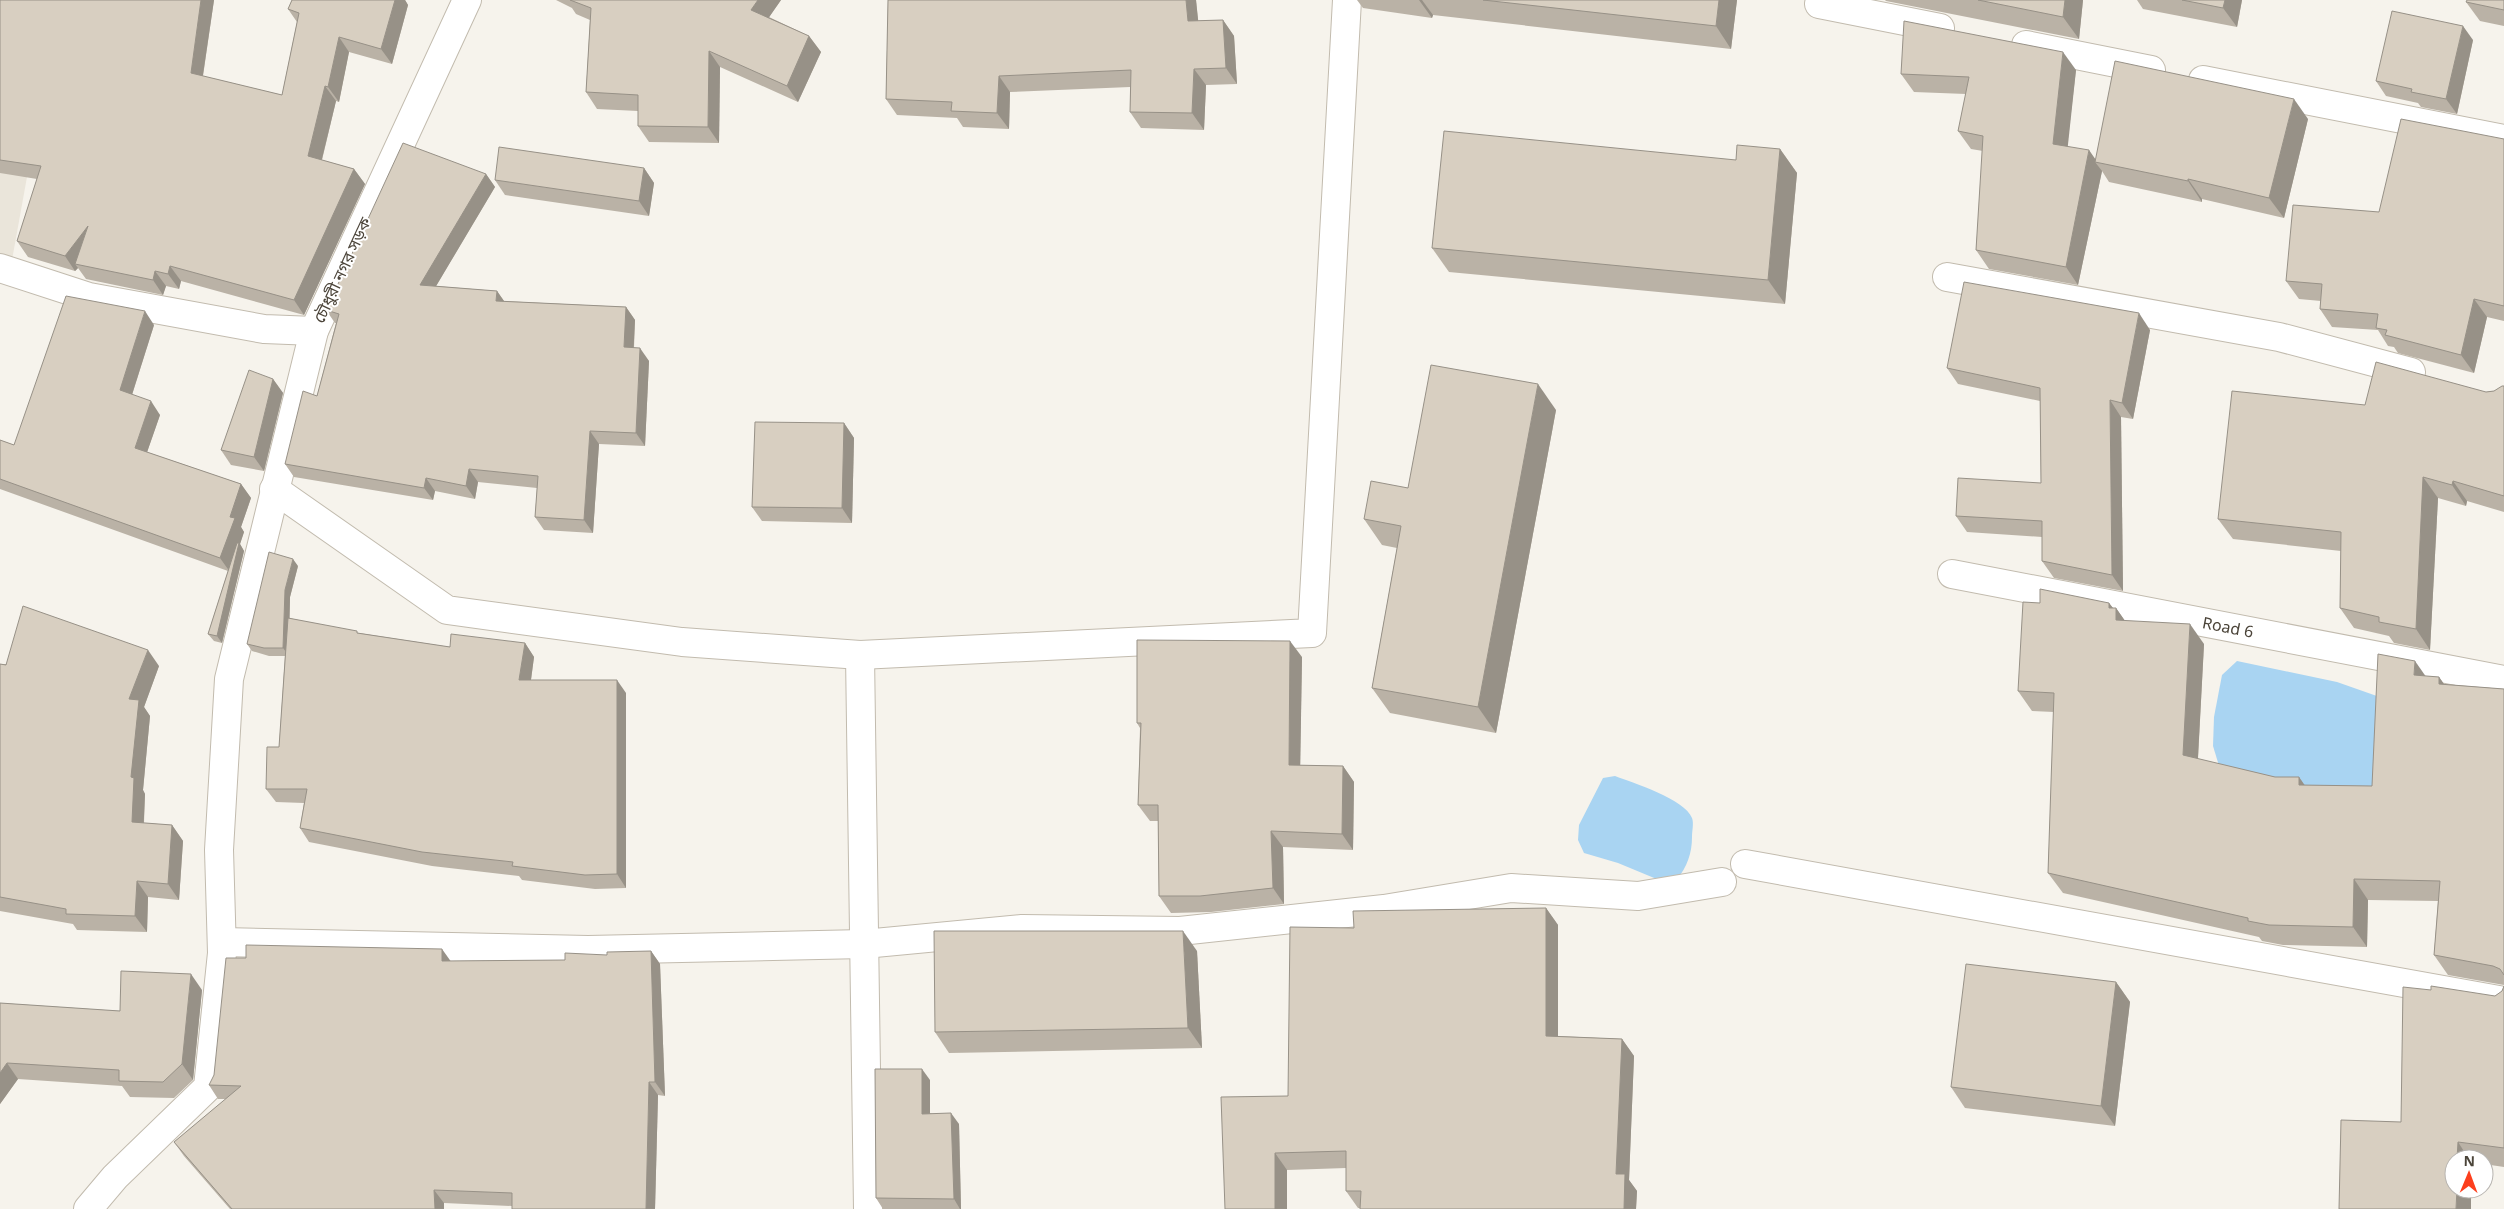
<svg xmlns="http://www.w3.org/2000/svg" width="2504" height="1209" font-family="'Noto Sans','Noto Sans Bengali',sans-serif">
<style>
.residential{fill:#eae5da}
.water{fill:#a9d4f2}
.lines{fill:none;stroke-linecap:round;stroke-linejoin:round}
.street-casing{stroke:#c2bbae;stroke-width:30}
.street{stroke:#fff;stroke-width:28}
.wall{fill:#bab2a6}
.shaded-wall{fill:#979187}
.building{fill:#d8cfc1;stroke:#979187}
.labels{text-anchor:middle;stroke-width:4;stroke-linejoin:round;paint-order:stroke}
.street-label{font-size:16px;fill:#4b4439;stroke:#fff}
</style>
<rect width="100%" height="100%" fill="#f6f3ec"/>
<polygon class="residential" points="0,0 59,0 10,271 0,278"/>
<g class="water">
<polygon points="2237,661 2337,682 2411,708 2377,808 2220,769 2213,746 2214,717 2222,675"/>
<path d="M1615 776C1633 783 1685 799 1692 818 1694 823 1692 831 1692 837 1692 853 1687 867 1677 879L1659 880 1618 863 1584 853 1578 840 1579 825 1603 778Z"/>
</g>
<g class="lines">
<g class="street-casing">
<g id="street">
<polyline points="1819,4 1940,28"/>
<polyline points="2026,45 2151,70"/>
<polyline points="2203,80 2504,139"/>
<polyline points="0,268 89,297 264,329 314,331"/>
<polyline points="1947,277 2279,337 2411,372"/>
<polyline points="274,489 447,610 682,642 860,655 1312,633 1347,0"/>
<polyline points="1952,574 2504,680"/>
<polyline points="860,655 868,1209"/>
<polyline points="1745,864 2504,1001"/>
<polyline points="222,942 588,950 864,944 1022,929 1180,931 1384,909 1511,888 1638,896 1722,882"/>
<polyline points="88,1209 115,1177 208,1087 222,953 219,850 229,679 314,331 467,0"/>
</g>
</g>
<use href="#street" class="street"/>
</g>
<g class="wall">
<polygon points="0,0 214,0 203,76 282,95 297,22 288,9 292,0 405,0 408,5 392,64 349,52 339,102 336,101 322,160 354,169 365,184 304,315 181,281 179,289 166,286 163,295 86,279 78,268 75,271 28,257 17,241 37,179 0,173"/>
<polygon points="556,0 781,0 769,17 809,36 821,52 798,102 720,67 719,143 649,142 638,126 638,111 597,109 586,92 590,20 576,14 572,8"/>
<polygon points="888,0 1196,0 1198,21 1223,20 1234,36 1237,84 1206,85 1204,130 1141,128 1130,112 1130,87 1010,92 1009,129 963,127 957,118 897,115 886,99"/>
<polygon points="1357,0 1737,0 1731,49 1433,15 1432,18 1363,8"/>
<polygon points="1885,0 2083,0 2079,39 1886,1"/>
<polygon points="2137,0 2242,0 2237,27 2143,9"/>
<polygon points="2504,0 2504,26 2480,21 2466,2"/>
<polygon points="2473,40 2457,114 2421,107 2418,103 2386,96 2376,81"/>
<polygon points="2076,70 2067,147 2095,159 2308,119 2284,218 2202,199 2202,202 2109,182 2102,171 2078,285 1989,269 1976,250 1983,151 1971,149 1958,131 1966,94 1914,92 1901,74"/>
<polygon points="2504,139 2504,321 2487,317 2474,373 2398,353 2394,347 2388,346 2378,330 2332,327 2320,309 2321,301 2299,299 2286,281 2379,212"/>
<polygon points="1780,149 1797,173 1785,304 1449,272 1432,248 1736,160"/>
<polygon points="644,168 654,183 649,216 505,195 495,180"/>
<polygon points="486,174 495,187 436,286 497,291 504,301 626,307 635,320 634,348 649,361 645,446 599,444 593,533 544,530 535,517 537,488 478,482 475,499 435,491 433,500 294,477 285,464 317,396 336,323 335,323 326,310"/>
<polygon points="154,325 132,395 160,415 147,452 241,484 251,498 241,527 244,532 240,544 244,551 222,643 214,641 208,634 228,571 0,489 0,440 14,445"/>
<polygon points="2150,330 2133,419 2121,417 2123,591 2054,578 2042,561 2042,537 1967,532 1956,516 2041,483 2040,401 1958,384 1947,368"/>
<polygon points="273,379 283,393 264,471 231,465 221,450"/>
<polygon points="2504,386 2504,512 2467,501 2466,506 2438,498 2430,650 2394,643 2389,636 2354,628 2340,608 2341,551 2233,539 2218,519 2365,405 2486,392 2494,391"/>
<polygon points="1556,410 1496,733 1390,713 1372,688 1397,548 1382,545 1364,519 1408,488"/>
<polygon points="844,423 854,438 852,523 762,521 752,507"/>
<polygon points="298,566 290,597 289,618 359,633 450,647 525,643 534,657 531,680 626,693 626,888 595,889 522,880 519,876 432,866 309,842 300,828 304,803 276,802 266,789 279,747 285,656 269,656 252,651 247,644"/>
<polygon points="2040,603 2109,603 2113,608 2116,608 2125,621 2204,644 2198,759 2275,777 2299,777 2304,785 2372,786 2425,676 2439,677 2444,684 2504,689 2504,985 2448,975 2434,955 2438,901 2368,900 2367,947 2283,945 2262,941 2259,937 2063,893 2048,873 2054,712 2032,711 2018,691"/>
<polygon points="1302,657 1300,765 1343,766 1354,782 1353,850 1283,847 1284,904 1211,912 1171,913 1159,896 1158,821 1150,821 1138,805 1140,728 1137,723"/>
<polygon points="0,664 159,666 144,707 150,716 143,790 145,794 144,823 172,825 183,841 179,900 148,897 147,932 77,930 73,924 0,911"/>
<polygon points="1546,908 1558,925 1558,1036 1622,1039 1634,1056 1629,1180 1637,1191 1636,1209 1360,1209 1361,1208 1358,1208 1346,1191 1346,1168 1287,1170 1287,1209 1225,1209 1288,1096 1354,928"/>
<polygon points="651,951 660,964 665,1096 658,1095 655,1209 512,1209 512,1206 444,1203 444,1209 230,1209 184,1156 174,1142 226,1099 218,1099 209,1085 450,961 565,960 607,955"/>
<polygon points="1197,951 1202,1048 949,1053 935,1032"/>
<polygon points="2116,982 2130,1002 2115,1126 1965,1108 1951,1087"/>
<polygon points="2504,986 2504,1167 2484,1164 2484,1159 2454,1159 2401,1122 2495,996 2502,991"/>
<polygon points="202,990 193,1080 174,1098 130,1097 122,1086 18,1079 0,1104 0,1003 120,1011"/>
<polygon points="930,1080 930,1113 959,1124 961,1209 883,1209 876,1198"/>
</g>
<g class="shaded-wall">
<polygon points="201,0 214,0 201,88 191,73"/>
<polygon points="395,0 405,0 408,5 392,64 381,49"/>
<polygon points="758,0 781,0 763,26 751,10"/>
<polygon points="1186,0 1196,0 1200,38 1188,21"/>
<polygon points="1419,0 1422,0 1433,15 1432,18"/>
<polygon points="1719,0 1737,0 1731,49 1716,26"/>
<polygon points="2065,0 2083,0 2079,39 2063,17"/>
<polygon points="2225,0 2242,0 2237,27 2223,8"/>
<polygon points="1223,20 1234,36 1237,84 1226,68"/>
<polygon points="2463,26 2473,40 2457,114 2446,99"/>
<polygon points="809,36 821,52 798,102 787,86"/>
<polygon points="339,37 349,52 339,102 328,87"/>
<polygon points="709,51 720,67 719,143 708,127"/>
<polygon points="2063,52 2076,70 2066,163 2053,144"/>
<polygon points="1194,69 1206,85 1204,130 1192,113"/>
<polygon points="999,76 1010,92 1009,129 997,113"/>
<polygon points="325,86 336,101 319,171 308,156"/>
<polygon points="2294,99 2308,119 2284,218 2269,198"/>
<polygon points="1780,149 1797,173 1785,304 1768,280"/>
<polygon points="2089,150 2098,163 2095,162 2102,171 2078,285 2066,267"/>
<polygon points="644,168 654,183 649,216 639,201"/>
<polygon points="354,169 365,184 304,315 294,300"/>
<polygon points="486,174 495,187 429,298 420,285"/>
<polygon points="2188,179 2202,199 2202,202 2188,181"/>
<polygon points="88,226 75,264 78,268 75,271 65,256"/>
<polygon points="170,266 181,281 179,289 168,274"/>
<polygon points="155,271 166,286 163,295 153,280"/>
<polygon points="497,291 506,304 496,301"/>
<polygon points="2474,299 2487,317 2474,373 2461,355"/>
<polygon points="626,307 635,320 633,360 624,347"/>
<polygon points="145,311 154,325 129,404 120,390"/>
<polygon points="2139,313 2150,330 2133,419 2122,403"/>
<polygon points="640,348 649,361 645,446 636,433"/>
<polygon points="273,379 283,393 264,471 254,457"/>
<polygon points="1538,384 1556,410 1496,733 1478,707"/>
<polygon points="2110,400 2121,417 2123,591 2112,575"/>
<polygon points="151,401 160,415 144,461 135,448"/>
<polygon points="844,423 854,438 852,523 842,508"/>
<polygon points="590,431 599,444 593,533 584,520"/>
<polygon points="469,469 478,482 475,499 466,486"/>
<polygon points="2423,477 2438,498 2430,650 2416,629"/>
<polygon points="426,478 435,491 433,500 424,488"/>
<polygon points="2453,481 2467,501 2466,506 2452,485"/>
<polygon points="241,484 251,498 241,527 244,532 240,544 244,551 222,643 217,636 230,572 220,558 230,517"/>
<polygon points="293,559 298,566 290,597 289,656 283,648 285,590"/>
<polygon points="2109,603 2116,612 2116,608 2130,628 2116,620 2109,608"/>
<polygon points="2190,624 2204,644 2197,775 2183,755"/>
<polygon points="1290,641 1302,657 1300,781 1289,765"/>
<polygon points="525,643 534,657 529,694 519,680"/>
<polygon points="148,650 159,666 144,707 150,716 143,790 145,794 143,838 132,822 129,699"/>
<polygon points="2415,661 2429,681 2414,675"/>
<polygon points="2439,677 2453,697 2439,684"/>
<polygon points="617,680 626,693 626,888 617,874"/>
<polygon points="1343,766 1354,782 1353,850 1342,834"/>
<polygon points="2299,777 2313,797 2299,785"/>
<polygon points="172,825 183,841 179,900 168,884"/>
<polygon points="1271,831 1283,847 1284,904 1273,888"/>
<polygon points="2354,879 2368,900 2367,947 2353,927"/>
<polygon points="137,881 148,897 147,932 135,916"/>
<polygon points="1546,908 1558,925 1558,1053 1546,1036"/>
<polygon points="1183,931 1197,951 1202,1048 1188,1028"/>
<polygon points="442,949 452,963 442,961"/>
<polygon points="651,951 660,964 665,1096 655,1082"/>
<polygon points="191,974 202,990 193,1080 182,1064"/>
<polygon points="2116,982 2130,1002 2115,1126 2101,1106"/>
<polygon points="1622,1039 1634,1056 1629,1180 1637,1191 1636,1209 1624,1209 1616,1174"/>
<polygon points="7,1063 18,1079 0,1104 0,1073"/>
<polygon points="922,1069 930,1080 930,1125 922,1114"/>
<polygon points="649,1082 658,1095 655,1209 646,1209"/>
<polygon points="951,1113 959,1124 961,1209 960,1209 954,1199"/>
<polygon points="2458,1142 2469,1159 2457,1159"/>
<polygon points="1275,1153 1287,1170 1287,1209 1275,1209"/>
<polygon points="2457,1189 2471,1189 2471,1209 2456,1209"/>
<polygon points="434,1190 444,1203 444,1209 435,1209"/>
</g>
<g class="building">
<polygon points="0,0 201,0 191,73 282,95 299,13 288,9 292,0 395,0 381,49 339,37 328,87 325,86 308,156 354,169 294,300 170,266 168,274 155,271 153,280 75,264 88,226 65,256 17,241 41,166 0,160"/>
<polygon points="570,0 758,0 751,10 809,36 787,86 709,51 708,127 638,126 638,95 586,92 591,8"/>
<polygon points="888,0 1186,0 1188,21 1223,20 1226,68 1194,69 1192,113 1130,112 1131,70 999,76 997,113 951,111 952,102 886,99"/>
<polygon points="1483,0 1719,0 1716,26"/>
<polygon points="1978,0 2065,0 2063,17"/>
<polygon points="2182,0 2225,0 2223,8"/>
<polygon points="2467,0 2504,0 2504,10 2466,2"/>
<polygon points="2392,11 2463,26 2446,99 2411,92 2412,89 2376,81"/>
<polygon points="1904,21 2063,52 2053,144 2089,150 2066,267 1976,250 1983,136 1958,131 1969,77 1901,74"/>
<polygon points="2115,61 2294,99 2269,198 2188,179 2188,181 2095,162"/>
<polygon points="2401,119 2504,139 2504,306 2474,299 2461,355 2385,335 2387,330 2376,328 2378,314 2320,309 2322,284 2286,281 2293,205 2379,212"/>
<polygon points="1444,131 1736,160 1737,145 1780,149 1768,280 1432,248"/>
<polygon points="403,143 486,174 420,285 497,291 496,301 626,307 624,347 640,348 636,433 590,431 584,520 535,517 538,476 469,469 466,486 426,478 424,488 285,464 303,391 317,396 339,314 326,310"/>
<polygon points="499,147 644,168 639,201 495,180"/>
<polygon points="1964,282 2139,313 2122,403 2110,400 2112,575 2042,561 2042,521 1956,516 1958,478 2041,483 2040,388 1947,368"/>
<polygon points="66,296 145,311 120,390 151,401 135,448 241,484 230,517 235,518 220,558 0,479 0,440 14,445"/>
<polygon points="2376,362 2486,392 2494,391 2502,386 2504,386 2504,496 2453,481 2452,485 2423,477 2416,629 2379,622 2379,617 2340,608 2341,532 2218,519 2232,391 2365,405"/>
<polygon points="1431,365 1538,384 1478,707 1372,688 1401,526 1364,519 1371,481 1408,488"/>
<polygon points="249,370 273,379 254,457 221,450"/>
<polygon points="755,422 844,423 842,508 752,507"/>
<polygon points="237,543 239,543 217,636 208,634"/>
<polygon points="269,552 293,559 285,590 283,648 264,648 247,644"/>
<polygon points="2040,589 2109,603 2109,608 2116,608 2116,620 2190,624 2183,755 2275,777 2299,777 2299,785 2372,786 2378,654 2415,661 2414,675 2439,677 2439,684 2504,689 2504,975 2500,969 2493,966 2434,955 2440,881 2354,879 2353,927 2269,925 2248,921 2248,918 2048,873 2054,693 2018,691 2023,602 2040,603"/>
<polygon points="23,606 148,650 129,699 139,700 131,777 134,778 132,822 172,825 168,884 137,881 135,916 66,914 66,909 0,897 0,664 6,665"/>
<polygon points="288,618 357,631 357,633 450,647 451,634 525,643 519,680 617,680 617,874 585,875 512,866 513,862 422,852 300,828 307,789 266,789 267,747 279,747"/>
<polygon points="1137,640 1290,641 1289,765 1343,766 1342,834 1271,831 1273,888 1200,896 1159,896 1158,805 1138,805 1141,723 1137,723"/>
<polygon points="1546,908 1546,1036 1622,1039 1616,1174 1625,1174 1624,1209 1360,1209 1361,1191 1346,1191 1346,1151 1275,1153 1275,1209 1225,1209 1221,1097 1288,1096 1290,927 1354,928 1353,911"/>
<polygon points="934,931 1183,931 1188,1028 935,1032"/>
<polygon points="246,945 442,949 442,961 565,960 565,953 607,955 607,952 651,951 655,1082 649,1082 646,1209 512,1209 512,1193 434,1190 435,1209 232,1209 174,1142 241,1086 209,1085 214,1075 226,958 246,958"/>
<polygon points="1966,964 2116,982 2101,1106 1951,1087"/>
<polygon points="121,971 191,974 182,1064 163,1082 119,1081 119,1070 7,1063 0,1073 0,1003 120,1011"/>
<polygon points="2431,986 2495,996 2502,991 2504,986 2504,1148 2458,1142 2457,1159 2454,1159 2454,1189 2457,1189 2456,1209 2339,1209 2341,1120 2401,1122 2403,987 2431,990"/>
<polygon points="875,1069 922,1069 922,1114 951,1113 954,1199 876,1198"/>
</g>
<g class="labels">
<g class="street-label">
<text transform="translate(342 270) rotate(-65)" y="6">চৌধুরী নগর সড়ক</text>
<text transform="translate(2228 627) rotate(11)" y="6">Road 6</text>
</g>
</g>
<g transform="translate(2469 1174) rotate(1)"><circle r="24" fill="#ffffff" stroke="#b7b4b0"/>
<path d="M0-4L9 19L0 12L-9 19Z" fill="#fc3f1d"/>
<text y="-8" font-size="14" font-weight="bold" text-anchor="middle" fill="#4b4439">N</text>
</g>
</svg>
